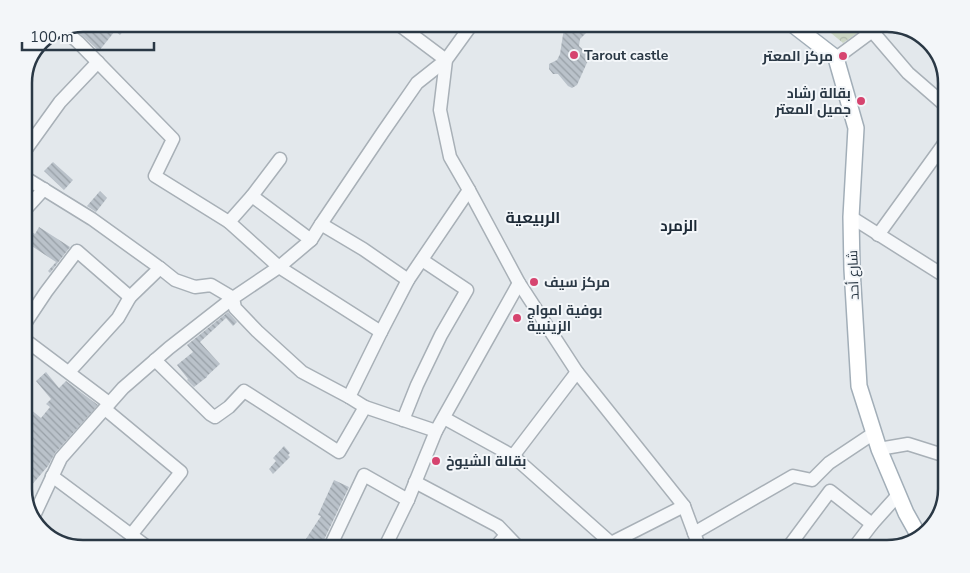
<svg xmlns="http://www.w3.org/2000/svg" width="970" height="573" font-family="'Nunito Sans',Cairo,sans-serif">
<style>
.forest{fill:url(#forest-crowns)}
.building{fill:url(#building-back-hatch)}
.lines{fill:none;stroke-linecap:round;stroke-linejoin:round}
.minor-casing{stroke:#a8b0b7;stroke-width:15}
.major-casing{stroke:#a2aeb8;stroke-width:18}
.minor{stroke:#f6f8fa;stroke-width:12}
.major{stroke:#fff;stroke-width:15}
.poi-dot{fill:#d6446f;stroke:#f3f6f9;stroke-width:2}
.labels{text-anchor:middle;stroke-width:4;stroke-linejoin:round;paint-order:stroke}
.poi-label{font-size:14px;font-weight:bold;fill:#2a3845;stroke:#f3f6f9;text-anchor:start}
.street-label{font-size:14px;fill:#2a3845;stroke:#f3f6f9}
.neighbourhood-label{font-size:15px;font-weight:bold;fill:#1c2936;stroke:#f3f6f9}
.quarter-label{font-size:16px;font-weight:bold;fill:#1c2936;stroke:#f3f6f9}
.rim{fill:none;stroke:#2a3845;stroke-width:2.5}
</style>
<defs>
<pattern id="forest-crowns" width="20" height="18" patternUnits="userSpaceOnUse" patternTransform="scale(1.25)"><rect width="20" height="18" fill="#cbd6c4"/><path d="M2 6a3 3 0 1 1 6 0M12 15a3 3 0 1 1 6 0" fill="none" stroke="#aeb8aa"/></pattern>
<pattern id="building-back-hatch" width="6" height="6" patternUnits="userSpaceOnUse" patternTransform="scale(1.25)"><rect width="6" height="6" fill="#bac2ca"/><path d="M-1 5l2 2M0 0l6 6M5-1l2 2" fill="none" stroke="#979fa6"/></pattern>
</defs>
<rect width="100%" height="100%" fill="#e3e8ec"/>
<polygon class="forest" points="820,24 870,24 843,43"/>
<g class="building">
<polygon points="83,24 129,24 120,35 115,31 99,51 74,28"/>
<polygon points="569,24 595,24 580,39 579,46 590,56 577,85 572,88 568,86 558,74 553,74 549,69 549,64 557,60 560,54 564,28 568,26"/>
<polygon points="53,162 73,180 64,190 44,171"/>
<polygon points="100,191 107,198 96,212 87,206"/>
<polygon points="39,227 70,247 50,273 48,271 56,262 24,241 24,239 29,230 35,234"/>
<polygon points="228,312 237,322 233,326 226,318 200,342 220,364 207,376 207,377 194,387 187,380 188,379 177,365 193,352 187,345"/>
<polygon points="46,372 59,388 66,381 98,405 55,453 48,466 24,494 24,473 31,465 24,459 24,404 41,418 50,407 46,404 51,399 36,381"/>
<polygon points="284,446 290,453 288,455 290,457 273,474 269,469 276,461 273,458"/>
<polygon points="334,480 349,487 323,542 318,549 280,549 287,539 300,548 321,516 318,515"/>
</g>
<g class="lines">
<g class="minor-casing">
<g id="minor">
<polyline points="472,24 446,60 440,110 450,157 469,190 519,283 577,372 684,506 700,549"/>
<polyline points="65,31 78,42 173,139 155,176 229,222 252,196 311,240 321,224 363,249 408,280"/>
<polyline points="872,31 908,73 946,106"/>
<polyline points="836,58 882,24"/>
<polyline points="24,152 60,102 98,62"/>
<polyline points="24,177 92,219 160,268 130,297 77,251 46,292 24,325"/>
<polyline points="252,196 280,159"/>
<polyline points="24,211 44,189"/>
<polyline points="851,217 946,277"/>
<polyline points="229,222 279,267 233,298 235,308 257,331 302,372 349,397"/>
<polyline points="321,224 383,132 417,83 446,60 398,24"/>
<polyline points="878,235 946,141"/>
<polyline points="311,240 279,267 381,332"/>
<polyline points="24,339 109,403"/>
<polyline points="155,360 210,414 215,417 229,407 244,391 339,452 365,407"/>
<polyline points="69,372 118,318 130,297"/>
<polyline points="105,409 181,472 131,535"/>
<polyline points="444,418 513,456 611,543"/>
<polyline points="403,420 417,385 441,335 467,290 422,260"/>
<polyline points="436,431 365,407 349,397 381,332 408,280 469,190"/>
<polyline points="879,449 908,444 946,456"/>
<polyline points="513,456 577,372"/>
<polyline points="52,476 150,549"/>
<polyline points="415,482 498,526 520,549"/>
<polyline points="32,520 61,458 123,388 169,348 233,298 211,285 195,287 175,280 160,268"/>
<polyline points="694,533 793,476 812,480 829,463 874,433"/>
<polyline points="329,549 364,475 408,500"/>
<polyline points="384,549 408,500 436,431 519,283"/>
<polyline points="494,549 506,535"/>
<polyline points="604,549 611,543 684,506"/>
<polyline points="787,549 830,491 872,524"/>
<polyline points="853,549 872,524 898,495"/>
</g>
</g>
<g class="major-casing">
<polyline id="major" points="792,24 836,58 856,128 851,217 852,269 859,386 879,449 906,513 920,538"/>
</g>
<use href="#minor" class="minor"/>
<use href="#major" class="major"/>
</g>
<g class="poi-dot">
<circle cx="574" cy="55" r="5"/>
<circle cx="843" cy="56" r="5"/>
<circle cx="861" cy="101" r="5"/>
<circle cx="534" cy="282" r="5"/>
<circle cx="517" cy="318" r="5"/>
<circle cx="436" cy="461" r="5"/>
</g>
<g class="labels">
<g class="poi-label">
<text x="584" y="60">Tarout castle</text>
<text x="833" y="61" text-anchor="end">مركز المعتر</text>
<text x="851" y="98" text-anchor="end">بقالة رشاد<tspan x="851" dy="16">جميل المعتر</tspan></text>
<text x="544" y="287">مركز سيف</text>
<text x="527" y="315">بوفية امواج<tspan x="527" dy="16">الزينبية</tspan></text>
<text x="446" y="466">بقالة الشيوخ</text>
</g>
<g class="street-label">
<text transform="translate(853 275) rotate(-92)" y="5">شارع أحد</text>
</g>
<g class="neighbourhood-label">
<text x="679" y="231">الزمرد</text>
</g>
<g class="quarter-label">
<text x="533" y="223">الربيعية</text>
</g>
</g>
<path d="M0 0H970V573H0ZM83 32H887A51 51 0 0 1 938 83V489A51 51 0 0 1 887 540H83A51 51 0 0 1 32 489V83A51 51 0 0 1 83 32Z" fill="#f3f6f9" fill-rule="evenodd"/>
<path class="rim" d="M83 32H887A51 51 0 0 1 938 83V489A51 51 0 0 1 887 540H83A51 51 0 0 1 32 489V83A51 51 0 0 1 83 32Z"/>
<path d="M22 42v8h132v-8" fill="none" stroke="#2a3845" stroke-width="2.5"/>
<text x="30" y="42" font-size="15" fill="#2a3845" stroke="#f3f6f9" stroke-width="4" paint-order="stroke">100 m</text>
</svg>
